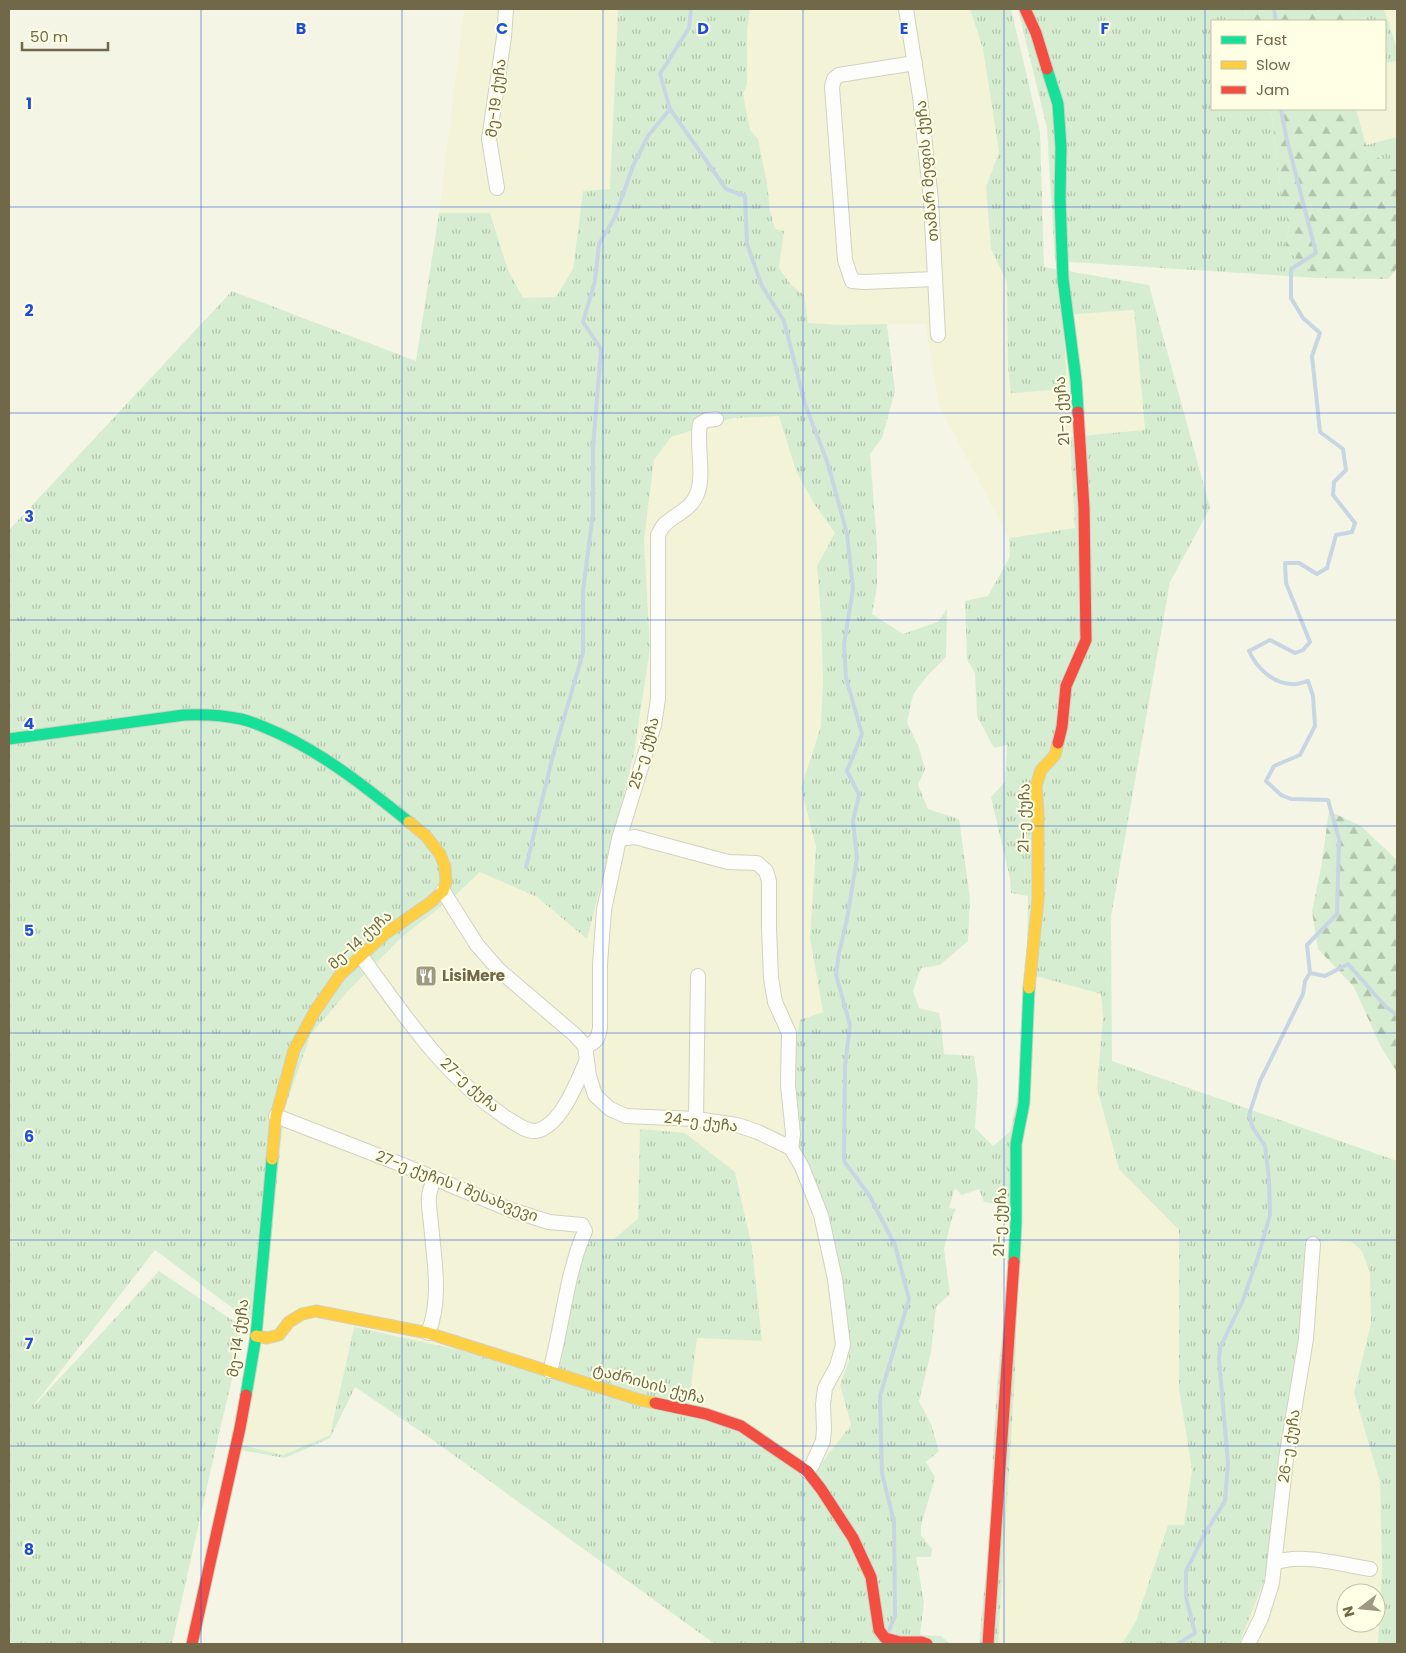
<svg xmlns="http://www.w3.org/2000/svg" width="1406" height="1653" font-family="Poppins,'Noto Sans Georgian',sans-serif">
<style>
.residential{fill:#f3f3d8;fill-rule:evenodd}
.grass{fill:url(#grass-tufts);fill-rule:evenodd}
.forest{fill:url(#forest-firs)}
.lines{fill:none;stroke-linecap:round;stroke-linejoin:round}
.stream{stroke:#c8d6e4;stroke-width:4}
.street-casing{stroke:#d2d2c1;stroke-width:16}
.fast-casing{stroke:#d2d0bf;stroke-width:13}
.slow-casing{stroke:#d2d0bf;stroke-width:13}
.jam-casing{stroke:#d2d0bf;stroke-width:13}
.street{stroke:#fdfefb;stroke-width:14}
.fast{stroke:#16e098;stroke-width:11}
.slow{stroke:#ffcf43;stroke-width:11}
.jam{stroke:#f24e42;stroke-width:11}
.grid{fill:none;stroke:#1d4ed8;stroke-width:1;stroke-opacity:0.55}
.labels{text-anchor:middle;stroke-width:4;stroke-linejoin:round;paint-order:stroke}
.street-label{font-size:15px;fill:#706848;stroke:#feffe5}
.poi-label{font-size:15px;font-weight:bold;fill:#706848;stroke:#feffe5;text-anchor:start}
.grid-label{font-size:16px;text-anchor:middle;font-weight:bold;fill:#1d4ed8;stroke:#feffe5;stroke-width:4;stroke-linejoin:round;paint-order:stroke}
</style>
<defs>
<pattern id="grass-tufts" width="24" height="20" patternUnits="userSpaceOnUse" patternTransform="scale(1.25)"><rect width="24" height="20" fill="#d7edd1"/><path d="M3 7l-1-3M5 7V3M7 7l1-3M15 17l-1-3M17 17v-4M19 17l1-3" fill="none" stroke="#b3c4ac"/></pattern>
<pattern id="forest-firs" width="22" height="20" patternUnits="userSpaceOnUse" patternTransform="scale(1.25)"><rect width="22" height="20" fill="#d7edd1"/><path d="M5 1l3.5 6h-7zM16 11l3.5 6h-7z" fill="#b3c4ac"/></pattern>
</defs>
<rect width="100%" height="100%" fill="#f4f5e5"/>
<g class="residential">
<polygon points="464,9 618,9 610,189 583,192 573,269 556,298 523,298 508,270 490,213 439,213"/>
<polygon points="750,9 970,9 983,49 999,152 986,187 991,249 1007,282 1008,367 1011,392 1063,315 1134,310 1145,430 1075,528 1009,538 939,405 925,324 842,325 808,323 804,295 791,285 778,267 784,232 775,230 770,211 767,183 758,139 750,130 743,94 747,85 747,31"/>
<polygon points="1384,9 1397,9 1397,48"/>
<polygon points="1397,61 1397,137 1366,145 1356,109 1385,109 1385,63"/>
<polygon points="779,416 796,471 813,502 835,533 817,567 821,615 823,680 821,726 801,788 816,847 810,938 823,1012 800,1020 788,1079 842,1277 849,1360 840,1385 851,1425 813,1474 689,1403 697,1338 762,1341 752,1247 735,1172 641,1129 638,1219 614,1239 551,1378 354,1327 330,1435 283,1455 242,1445 284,1110 311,1034 348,991 402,937 457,894 480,872 537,897 587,939 634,754 650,648 644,541 654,460 671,437 733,418"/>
<polygon points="1035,976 1101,994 1119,1169 1179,1230 1179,1389 1192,1470 1184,1525 1136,1621 1122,1644 998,1644 1015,1377 1020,1148"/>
<path d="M1329 1239 1352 1242 1362 1251 1370 1273 1371 1323 1354 1393 1380 1482 1382 1568 1378 1644H1239L1264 1581 1292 1428 1309 1245ZM1346 1593H1376V1623H1346Z"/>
</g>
<g class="grass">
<path d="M618 9H750L747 31V85L743 94 750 130 758 139 767 183 770 211 775 229 784 231 779 268 791 285 804 295 808 323 842 325 887 324 895 391 882 438 870 454 877 545V587L872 614 903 634 938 622 947 609 946 657 927 676 913 695 907 722 919 748 925 769 918 785 928 809 959 819 970 898 968 941 940 965 921 968 913 991 919 1008 939 1013 941 1022 944 1054 974 1056 978 1083 975 1128 993 1146 1010 1132 1025 1062 1028 896 1011 893 1010 878 991 797 1005 782 1007 745 994 748 977 716 975 673 967 659 965 601 988 596 1010 557 1009 538 1075 528 1070 437 1145 430 1134 310 1063 315 1067 389 1011 393 1008 367 1007 282 991 249 986 187 999 152 983 49 970 9H1011L1040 132 1044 267 1149 285 1210 508 1170 582 1111 917 1112 1061 1397 1161V1644H1378L1382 1568 1380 1482 1354 1393 1371 1323 1370 1273 1362 1251 1352 1242 1329 1239 1309 1245 1292 1428 1264 1581 1239 1644H1122L1136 1621 1168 1525H1184L1192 1470 1179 1389V1230L1119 1169 1097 1088 1103 1017 1101 994 1036 976 1029 1094 1020 1148 1015 1377 998 1644H979L991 1519 993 1449 998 1374 1009 1272 1011 1211 1006 1205 984 1202 979 1189 962 1195 955 1188 949 1208 956 1209 952 1218 944 1249 950 1294 936 1307 931 1352 919 1401 931 1424 939 1451 926 1462 935 1477 921 1526V1535L932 1549 931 1557H916L924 1602 920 1635 941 1636 950 1644H715L430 1438 355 1387 330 1438 285 1458 240 1450 259 1328 155 1250 31 1409 159 1271 241 1326 237 1359 219 1433 172 1644H9V530L232 291 416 361 439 213H490L508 270 523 298 556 297 573 269 583 191 610 189ZM779 416 796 471 813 502 835 533 817 566 821 615 823 680 821 726 801 788 816 847 810 938 823 1012 800 1020 788 1079 793 1125 802 1157 826 1212 842 1277 849 1360 840 1385 851 1425 813 1474 792 1456 744 1422 689 1403 697 1338 762 1341 752 1247 735 1172 685 1133 640 1129 638 1219 614 1239 587 1240 551 1378 459 1350 354 1327 330 1435 283 1455 242 1445 267 1284 284 1110 311 1034 348 991 402 937 457 894 480 872 537 897 587 939 634 754 650 648 644 541 654 460 671 437 733 418Z"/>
<polygon points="1018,9 1246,9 1245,21 1212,21 1212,109 1271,109 1280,186 1289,229 1285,248 1318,278 1055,261 1047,128"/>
<polygon points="1355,9 1384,9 1397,48 1397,61 1385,63 1385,21 1350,21"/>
<polygon points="1397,137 1397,169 1391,171 1366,145"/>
</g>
<g class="forest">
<polygon points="1246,9 1355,9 1350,21 1245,21"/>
<polygon points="1271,109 1356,109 1366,145 1391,170 1397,169 1397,268 1388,279 1318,278 1285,248 1289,229 1280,186"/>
<polygon points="1329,811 1361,826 1397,860 1397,1072 1380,1045 1354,987 1318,949 1312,911 1321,868"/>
</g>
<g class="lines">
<g class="stream">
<polyline points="691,9 689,28 660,74 670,109 696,146 726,189 745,196 747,244 762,286 784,321 805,404 828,464 847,534 853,589 844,644 846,678 862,734 847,771 859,795 853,821 857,858 847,919 839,953 836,975 850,1025 845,1066 844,1161 869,1195 895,1245 909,1299 880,1396 882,1473 894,1522 895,1616 888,1633"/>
<polyline points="1274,9 1276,21"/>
<path d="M1281 109 1286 136 1316 253 1291 269V298L1303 318 1320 333 1312 356 1320 432 1343 449 1346 470 1334 482 1333 495 1355 523 1352 532 1336 535 1327 568 1317 574 1299 563H1285L1286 583 1310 642 1303 650 1295 653 1270 640 1249 651C1256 667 1273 684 1292 684 1297 685 1303 682 1308 681L1313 696 1315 726 1300 755 1274 766 1266 781 1281 795 1291 799 1328 800 1339 839 1337 914 1307 945 1310 973 1325 976 1348 964 1386 1007 1397 1015"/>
<polyline points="526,867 552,759 583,653 583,591 593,513 593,448 601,349 583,322 595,281 599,244 615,217 633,166 648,136 670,109"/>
<polyline points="1178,1644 1195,1633 1186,1597 1186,1571 1203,1537 1225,1501 1228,1463 1219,1359 1220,1348 1243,1300 1258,1257 1270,1215 1269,1179 1265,1146 1253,1128 1249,1115 1260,1081 1303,994 1305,981 1310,973"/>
</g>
<g class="street-casing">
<g id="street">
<polyline points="906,9 920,97 931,201 938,335"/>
<polyline points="915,63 839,75 834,79 832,87 845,260 852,281 864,282 935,279"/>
<polyline points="497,188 489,139 504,37 506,9"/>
<polyline points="619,839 635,837 728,862 757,863 766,871 769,881 769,928 771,978 775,1002 789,1033 788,1085 793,1134 791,1148"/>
<polyline points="443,891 477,945 499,970 575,1035 585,1046 589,1076 595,1095 610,1109 626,1116 696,1119 737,1125 758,1132 791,1148 802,1167 821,1215 835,1279 843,1345 837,1366 825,1388 823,1404 824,1429 823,1441 812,1465 807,1471"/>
<path d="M361 956C405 1016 442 1074 505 1117 514 1122 525 1132 536 1131 561 1126 577 1082 586 1062"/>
<path d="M585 1046C596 1043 598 1039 600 1028V964L604 910 619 839 654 725 658 699V535C660 532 661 528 664 525 675 514 691 510 697 494 705 475 696 446 700 424L707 420 716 419"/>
<path d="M276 1116 400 1164 511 1210 549 1222 582 1225 585 1231C566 1275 563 1324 550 1371"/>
<polyline points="696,1119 698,976"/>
<path d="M428 1333C442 1300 434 1259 431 1224 429 1203 426 1199 434 1179"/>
<path d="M1275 1563C1299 1552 1343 1565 1370 1569"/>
<polyline points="1248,1644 1261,1618 1272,1583 1286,1459 1306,1339 1313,1244"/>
</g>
</g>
<g class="fast-casing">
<g id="fast">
<polyline points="1047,69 1058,104 1061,147 1060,199 1063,279 1076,380 1078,412"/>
<path d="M9 739 184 715C203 714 222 715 241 719 254 722 267 728 280 734 327 756 368 789 409 822"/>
<polyline points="1014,1262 1016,1222 1016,1144 1024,1103 1029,988"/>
<polyline points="246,1395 256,1336 272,1159"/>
</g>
</g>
<g class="slow-casing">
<g id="slow">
<polyline points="1029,988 1038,900 1038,812 1036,786 1041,770 1055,755 1058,743"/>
<polyline points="272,1159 276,1116 294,1050 315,1011 340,975 385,934 431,902 443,891 446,882 445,867 440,854 426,836 409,822"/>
<polyline points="256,1336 267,1338 279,1335 289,1322 302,1314 316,1311 428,1333 640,1400 655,1403"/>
</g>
</g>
<g class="jam-casing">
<g id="jam">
<polyline points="1025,9 1036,33 1047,69"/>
<polyline points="1058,743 1062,727 1066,686 1086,640 1084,508 1078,412"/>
<polyline points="655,1403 706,1414 741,1426 807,1471 821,1489 853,1538 871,1577 879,1630 885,1638 900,1642 921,1642 927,1644"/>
<polyline points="192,1644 240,1428 246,1395"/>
<polyline points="988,1644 1014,1262"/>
</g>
</g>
<use href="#street" class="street"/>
<use href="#fast" class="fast"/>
<use href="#slow" class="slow"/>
<use href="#jam" class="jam"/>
</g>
<path class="grid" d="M201 9V1644M402 9V1644M603 9V1644M803 9V1644M1004 9V1644M1205 9V1644M9 207H1397M9 413H1397M9 620H1397M9 826H1397M9 1033H1397M9 1240H1397M9 1446H1397"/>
<defs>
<g id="restaurant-square" transform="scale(1.125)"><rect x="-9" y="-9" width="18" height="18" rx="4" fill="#9e997f" stroke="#feffe5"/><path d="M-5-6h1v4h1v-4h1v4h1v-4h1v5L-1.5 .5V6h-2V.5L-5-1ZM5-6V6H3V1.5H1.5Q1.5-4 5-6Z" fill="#fff"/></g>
</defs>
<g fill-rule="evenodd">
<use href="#restaurant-square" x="426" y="976"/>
</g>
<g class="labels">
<g class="street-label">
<text transform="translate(496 98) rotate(-83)" y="5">მე-19 ქუჩა</text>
<text transform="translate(927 171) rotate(-95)" y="5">თამარ მეფის ქუჩა</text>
<text transform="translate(1062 411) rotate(-94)" y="5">21-ე ქუჩა</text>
<text transform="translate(644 753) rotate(-74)" y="5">25-ე ქუჩა</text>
<text transform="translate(1024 818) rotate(-89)" y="5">21-ე ქუჩა</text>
<text transform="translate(360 940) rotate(-42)" y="5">მე-14 ქუჩა</text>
<text transform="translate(470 1085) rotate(42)" y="5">27-ე ქუჩა</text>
<text transform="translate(701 1122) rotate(7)" y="5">24-ე ქუჩა</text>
<text transform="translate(457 1186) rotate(21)" y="5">27-ე ქუჩის I შესახვევი</text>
<text transform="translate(1000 1222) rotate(-88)" y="5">21-ე ქუჩა</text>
<text transform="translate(238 1338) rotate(-82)" y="5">მე-14 ქუჩა</text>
<text transform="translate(649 1384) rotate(15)" y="5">ტაძრისის ქუჩა</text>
<text transform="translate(1289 1446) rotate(-81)" y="5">26-ე ქუჩა</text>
</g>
<g class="poi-label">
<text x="442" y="981">LisiMere</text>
</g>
</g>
<g class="grid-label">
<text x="301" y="34">B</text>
<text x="502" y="34">C</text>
<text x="703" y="34">D</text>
<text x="904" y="34">E</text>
<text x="1105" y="34">F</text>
<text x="29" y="109">1</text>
<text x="29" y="316">2</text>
<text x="29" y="522">3</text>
<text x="29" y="729">4</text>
<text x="29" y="936">5</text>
<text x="29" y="1142">6</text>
<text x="29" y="1349">7</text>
<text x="29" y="1555">8</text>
</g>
<rect width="1406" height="1653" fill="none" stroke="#706848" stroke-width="20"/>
<rect x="1211" y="20" width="175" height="90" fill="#feffe5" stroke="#c5c3a6"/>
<rect x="1221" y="36" width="25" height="8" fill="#16e098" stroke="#c5c3a6"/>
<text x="1256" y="45" font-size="15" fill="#706848">Fast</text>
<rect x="1221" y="61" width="25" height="8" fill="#ffcf43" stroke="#c5c3a6"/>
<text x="1256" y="70" font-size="15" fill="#706848">Slow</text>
<rect x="1221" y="86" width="25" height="8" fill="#f24e42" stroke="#c5c3a6"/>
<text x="1256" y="95" font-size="15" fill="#706848">Jam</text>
<g transform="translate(1361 1608) rotate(254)"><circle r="24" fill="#feffe5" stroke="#c5c3a6"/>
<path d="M0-4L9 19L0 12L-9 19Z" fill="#9e997f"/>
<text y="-8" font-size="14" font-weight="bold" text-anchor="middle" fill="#706848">N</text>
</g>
<path d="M22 42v8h86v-8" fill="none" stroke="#706848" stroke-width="2.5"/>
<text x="30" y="42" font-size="15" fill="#706848" stroke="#feffe5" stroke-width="4" paint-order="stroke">50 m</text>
</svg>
